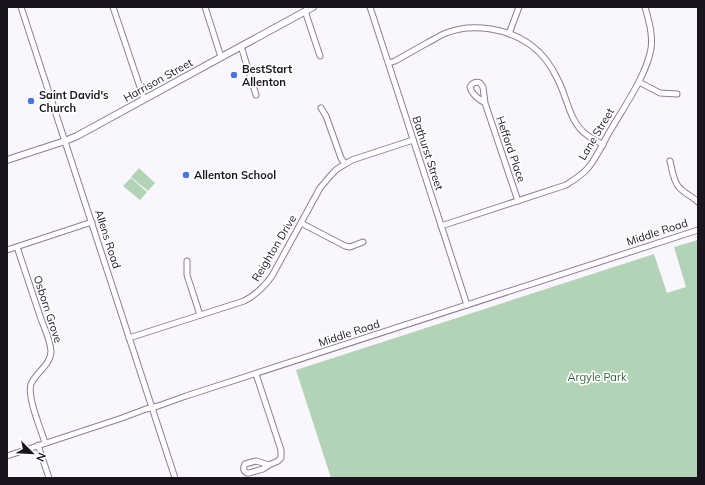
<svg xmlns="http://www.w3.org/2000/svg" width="705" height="485" font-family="Mulish,sans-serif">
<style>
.green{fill:#b2d3b5}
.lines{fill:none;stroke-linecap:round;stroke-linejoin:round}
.minor-casing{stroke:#8e7c99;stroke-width:7}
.tertiary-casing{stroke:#8e7c99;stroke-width:8}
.minor{stroke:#fff;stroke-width:5}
.tertiary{stroke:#fff;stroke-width:6}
.poi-dot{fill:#4973e5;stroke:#fff;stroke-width:1.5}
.labels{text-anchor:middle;stroke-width:3.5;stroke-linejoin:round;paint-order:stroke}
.poi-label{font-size:11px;font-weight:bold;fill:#1b141f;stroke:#fff;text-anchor:start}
.street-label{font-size:11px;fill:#1b141f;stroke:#fff}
.park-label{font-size:11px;fill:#306338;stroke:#fff}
</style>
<rect width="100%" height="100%" fill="#faf6fd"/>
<g class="green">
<polygon points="139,168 155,183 148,191 131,177"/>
<polygon points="131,178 147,192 140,200 123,186"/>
<polygon points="698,240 698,478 331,478 296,370 654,254 667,293 686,287 674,247"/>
</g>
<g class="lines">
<g class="minor-casing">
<g id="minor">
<polyline points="21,7 175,478"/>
<polyline points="113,7 144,99"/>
<polyline points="205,7 221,57"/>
<polyline points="370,7 467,305"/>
<polyline points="305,11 320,56"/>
<polyline points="509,34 519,7"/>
<polyline points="241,46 256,95"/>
<path d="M389 63 395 61C406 55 416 49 427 43 433 40 439 36 446 33 473 22 510 29 532 46 544 55 552 67 558 80 568 99 569 122 587 135 592 139 598 141 603 145"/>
<polyline points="639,82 660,93 677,94"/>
<path d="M485 103 483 87 480 83C476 81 472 83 470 87 472 95 479 99 485 103L518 201"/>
<polyline points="321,108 326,116 341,158 345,164"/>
<path d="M670 161C672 169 673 179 678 186 683 193 692 196 698 202"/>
<polyline points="301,223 345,246 350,247 363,242"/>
<path d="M441 226 566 185C574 180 582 175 588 168 597 157 603 143 610 131 624 107 646 76 651 49 653 35 649 21 645 7"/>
<path d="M17 247C25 271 33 295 41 319 45 329 50 340 51 351 51 365 36 372 31 384 27 398 41 429 45 443"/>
<polyline points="7,250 92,222"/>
<polyline points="187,261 187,275 200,315"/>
<path d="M129 338 244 301C256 295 264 287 272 276L320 188 331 175 337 169 352 160 413 140"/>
<path d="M256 374 281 450V458L278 461 269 465 263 469 249 473H247C243 471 243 468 245 464L256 461 269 465"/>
<polyline points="38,445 49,478"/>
<polyline points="7,456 122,418 146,409 158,406 186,396 698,230"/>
</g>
</g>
<g class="tertiary-casing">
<polyline id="tertiary" points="7,160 65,141 77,136 313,7"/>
</g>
<use href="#minor" class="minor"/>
<use href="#tertiary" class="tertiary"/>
</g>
<g class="poi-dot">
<circle cx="234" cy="75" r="4"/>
<circle cx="31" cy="101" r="4"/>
<circle cx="186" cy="175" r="4"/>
</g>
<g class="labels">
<g class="poi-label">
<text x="242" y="73">BestStart<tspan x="242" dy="13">Allenton</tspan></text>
<text x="39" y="99">Saint David's<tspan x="39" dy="13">Church</tspan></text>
<text x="194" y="179">Allenton School</text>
</g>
<g class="street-label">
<text transform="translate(158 80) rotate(-29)" y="4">Harrison Street</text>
<text transform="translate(596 134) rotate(-59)" y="4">Lane Street</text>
<text transform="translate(511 149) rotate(71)" y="4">Hefford Place</text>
<text transform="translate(428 153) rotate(72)" y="4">Bathurst Street</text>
<text transform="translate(657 232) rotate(-18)" y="4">Middle Road</text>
<text transform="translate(108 239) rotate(72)" y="4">Allens Road</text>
<text transform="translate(274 248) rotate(-59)" y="4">Reighton Drive</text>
<text transform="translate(48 309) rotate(72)" y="4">Osborn Grove</text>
<text transform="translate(349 333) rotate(-18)" y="4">Middle Road</text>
</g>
<g class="park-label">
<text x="597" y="381">Argyle Park</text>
</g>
</g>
<rect width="705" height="485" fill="none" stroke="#1b141f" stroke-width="16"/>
<g transform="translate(32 453) rotate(114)" stroke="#ffffff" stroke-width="3" paint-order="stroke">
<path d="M0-3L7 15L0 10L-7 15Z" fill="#1b141f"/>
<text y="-6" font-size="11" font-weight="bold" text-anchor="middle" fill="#1b141f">N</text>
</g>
</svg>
